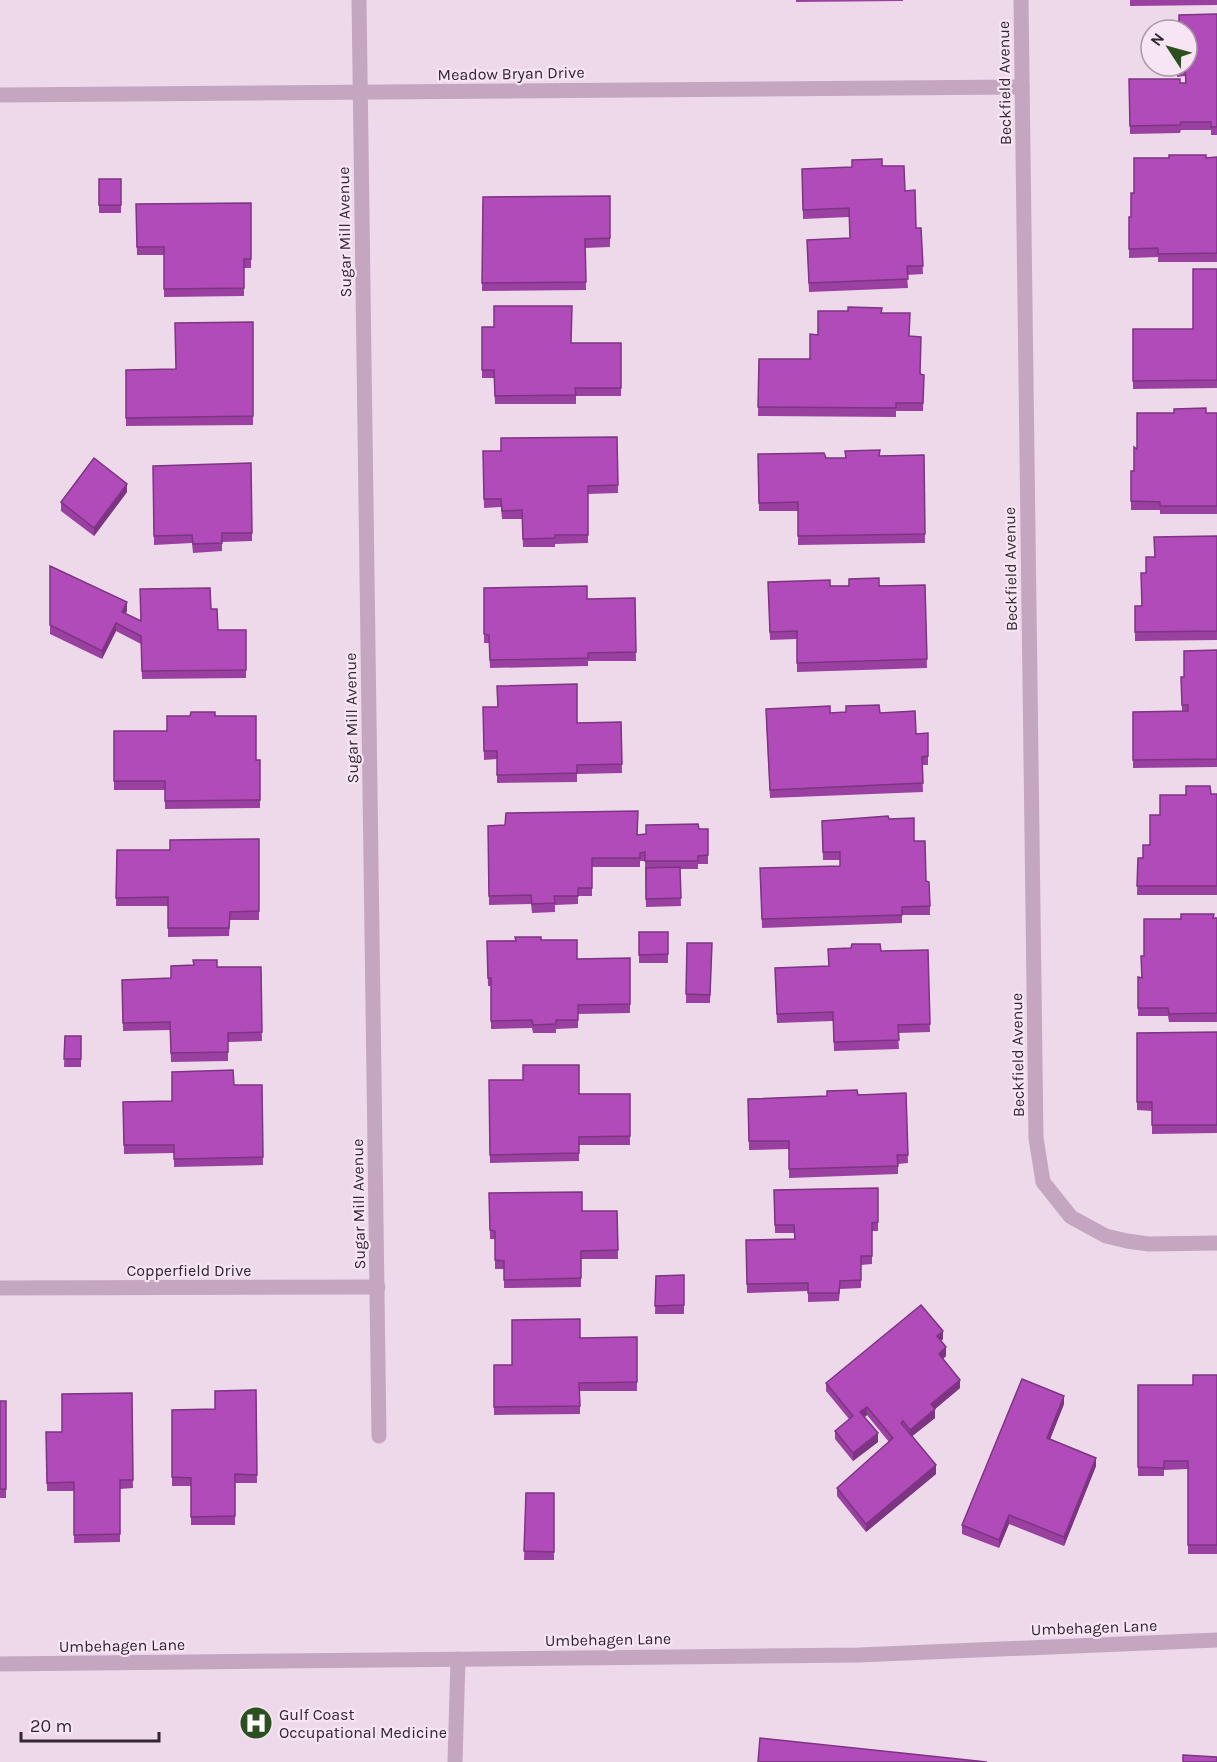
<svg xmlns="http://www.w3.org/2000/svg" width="1217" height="1762" font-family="Karla,sans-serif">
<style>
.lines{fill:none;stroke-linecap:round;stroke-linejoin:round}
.minor{stroke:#c5a6c1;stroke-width:15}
.wall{fill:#9940a0}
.shaded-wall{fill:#7d3482}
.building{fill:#b24bba;stroke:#7d3482;stroke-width:1.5}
.labels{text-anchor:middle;stroke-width:4.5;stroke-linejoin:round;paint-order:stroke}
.street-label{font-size:16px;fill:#322632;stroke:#f7e5f3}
.poi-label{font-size:16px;fill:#322632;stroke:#f7e5f3;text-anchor:start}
</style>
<rect width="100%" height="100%" fill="#eed9ea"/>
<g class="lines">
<g class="minor">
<polyline points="359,0 379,1436"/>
<polyline points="1021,0 1036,1138 1043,1182 1071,1217 1106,1236 1127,1241 1149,1244 1217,1243"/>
<polyline points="0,95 1022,87"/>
<polyline points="0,1288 378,1287"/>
<polyline points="0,1664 859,1655 1217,1640"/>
<polyline points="455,1762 458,1659"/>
</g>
</g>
<g class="wall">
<polygon points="796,0 903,0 903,1 796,2"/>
<polygon points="1130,0 1217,0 1217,5 1130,6"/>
<polygon points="1217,14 1217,135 1211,135 1211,130 1181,130 1180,133 1130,134 1129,79 1185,83 1185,76 1177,77 1177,66"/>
<polygon points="1217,157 1217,262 1158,262 1158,257 1129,258 1129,217 1131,217 1206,158"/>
<polygon points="882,166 905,191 916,228 921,228 923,274 907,275 908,288 809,292 807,240 850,238 849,217 803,219 802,169"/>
<rect x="99" y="179" width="22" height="34"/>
<polygon points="610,196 610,247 585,248 586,290 482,291 483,197"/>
<polygon points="251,203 251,268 244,268 244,296 164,297 164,255 137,255 136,204"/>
<polygon points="1217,269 1217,388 1133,389 1133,329 1193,329"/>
<polygon points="881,313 909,336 921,374 924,375 923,411 896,411 896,417 758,416 759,359 810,359 818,335"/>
<polygon points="253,322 253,425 126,426 126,370 175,369"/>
<polygon points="482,327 572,343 621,343 621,396 576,396 576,404 495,404 494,378 482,378"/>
<polygon points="1206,413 1217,413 1217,514 1160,514 1160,510 1131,510 1131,471 1134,471 1137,449"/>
<polygon points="617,437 618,493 588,494 588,543 555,544 555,547 523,547 522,519 502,519 501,507 484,508 483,451 501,451"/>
<polygon points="845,451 880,456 924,455 925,543 798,545 798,511 759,511 758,454 826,458 845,458"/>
<polygon points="153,466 252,533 252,541 222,542 222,551 193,553 192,543 154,545"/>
<polygon points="127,492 94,536 61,511 61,502"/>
<polygon points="1217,536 1217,640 1135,641 1135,606 1142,606 1146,573 1154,557"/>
<polygon points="50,566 127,611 125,613 141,621 211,609 218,630 246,630 246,678 142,679 141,644 116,631 102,659 50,634"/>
<polygon points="768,582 830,586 925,585 927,668 797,672 797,639 770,640"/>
<polygon points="484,588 587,599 635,598 636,661 588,661 588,666 490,668 489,643 484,643"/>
<polygon points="1217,650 1217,767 1133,768 1133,712 1182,711 1181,677 1184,677"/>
<polygon points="483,707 577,723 621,722 622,773 577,774 577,782 497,783 497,759 484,760"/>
<polygon points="830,713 880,713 916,734 928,733 928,765 922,765 923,792 770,798 766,717"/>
<polygon points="215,716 256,760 260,760 260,808 165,809 165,790 114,790 114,731 167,731"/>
<polygon points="1217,794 1217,895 1137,895 1138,858 1143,858 1150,845 1160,815 1186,795"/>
<polygon points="889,819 914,841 926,881 930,906 930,915 902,915 902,923 762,928 760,868 840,866 840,860 823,860 822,821"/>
<polygon points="488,826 637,835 708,829 708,864 698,864 698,869 680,869 681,906 646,907 645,861 640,861 640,867 592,867 592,896 578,896 578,904 555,905 555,912 532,913 531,904 489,905"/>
<polygon points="259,839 259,920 230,920 229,936 168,937 168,906 116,906 117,850 170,850"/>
<polygon points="1214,918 1217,918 1217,1022 1169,1022 1168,1016 1138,1016 1138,977 1141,978 1144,956"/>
<rect x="639" y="932" width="29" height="31"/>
<polygon points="541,940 577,959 630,958 630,1013 578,1014 578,1028 556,1029 556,1033 533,1033 532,1028 491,1029 491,986 488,986 487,941"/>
<polygon points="687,943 712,943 710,1003 686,1003"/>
<polygon points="928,950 930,1032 898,1033 899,1049 834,1051 833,1021 777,1023 775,968 828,966 881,951"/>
<polygon points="217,967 261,967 262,1041 228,1042 228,1061 171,1062 170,1030 123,1031 122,980 171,978"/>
<polygon points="1217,1032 1217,1133 1152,1134 1152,1111 1137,1110 1137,1033"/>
<polygon points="65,1036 81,1036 81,1067 64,1067"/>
<polygon points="489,1080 523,1080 579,1094 630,1094 630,1145 579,1145 579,1161 490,1163"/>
<polygon points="234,1085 262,1085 263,1165 174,1167 174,1153 124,1154 123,1102 172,1101"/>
<polygon points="906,1093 908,1163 898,1164 898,1174 789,1178 789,1149 749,1150 748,1099"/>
<polygon points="878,1188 878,1231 872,1231 872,1264 861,1265 861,1288 840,1289 839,1301 808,1302 808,1291 747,1293 746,1240 794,1239 794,1233 775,1233 774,1190"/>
<polygon points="489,1193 582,1211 617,1211 618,1259 581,1259 581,1287 504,1288 504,1269 495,1269 495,1239 490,1239"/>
<polygon points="684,1275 684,1314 655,1314 656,1276"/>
<polygon points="637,1337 637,1391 580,1391 580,1414 494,1415 494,1365 512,1365"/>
<polygon points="943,1339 941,1341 946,1356 943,1359 960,1388 935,1409 935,1418 912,1436 936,1474 866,1532 837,1496 837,1488 889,1442 867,1415 865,1417 878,1442 853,1461 835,1439 835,1431 849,1419 826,1391 826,1383"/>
<polygon points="1217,1375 1217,1554 1188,1554 1188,1469 1164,1470 1164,1476 1138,1476 1138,1385 1193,1385"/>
<polygon points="256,1390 257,1483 235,1483 235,1525 191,1525 191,1486 172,1486 172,1410 215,1409"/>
<polygon points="132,1393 133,1488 120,1489 120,1542 74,1543 74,1491 47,1491 46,1432 62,1432"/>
<rect x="0" y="1401" width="6" height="97"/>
<polygon points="1064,1404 1050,1439 1096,1466 1064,1546 1009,1524 999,1548 962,1534 962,1525"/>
<polygon points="526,1493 554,1493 554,1560 524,1560"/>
</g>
<g class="shaded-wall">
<polygon points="127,484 127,492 94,536 94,528"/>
<polygon points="127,602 127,611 122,620 122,612"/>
<polygon points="116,623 116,631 102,659 102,651"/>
<polygon points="943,1331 943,1339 937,1344 937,1336"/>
<polygon points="946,1347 946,1356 939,1362 939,1354"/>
<polygon points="960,1380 960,1388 935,1409 935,1418 910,1438 910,1430 931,1404"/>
<polygon points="1064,1396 1064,1404 1047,1447 1047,1438"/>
<polygon points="867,1407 867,1415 860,1420 860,1412"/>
<polygon points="878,1433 878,1442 853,1461 853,1453"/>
<polygon points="1096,1458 1096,1466 1064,1546 1064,1537"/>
<polygon points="936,1465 936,1474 866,1532 866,1524"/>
<polygon points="1009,1515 1009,1524 999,1548 999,1540"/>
</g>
<g class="building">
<polygon points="1217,14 1217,127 1211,127 1211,122 1181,122 1180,125 1130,126 1129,79 1180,79 1180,83 1186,83 1185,68 1177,68 1177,66 1187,66 1187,30 1179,30 1179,15"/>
<polygon points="1169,155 1206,155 1206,158 1217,157 1217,253 1158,254 1158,248 1129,249 1129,217 1131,217 1131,193 1134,193 1134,158 1169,158"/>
<polygon points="882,159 882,166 904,166 905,191 915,190 916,228 921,228 923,266 907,266 908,279 809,283 807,240 850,238 849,208 803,210 802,169 852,167 852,160"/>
<rect x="99" y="179" width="22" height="26"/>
<polygon points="610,196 610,238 585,239 586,282 482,283 483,197"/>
<polygon points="251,203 251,259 244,259 244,288 164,289 164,247 137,247 136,204"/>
<polygon points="1193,269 1217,269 1217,380 1133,381 1133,329 1193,329"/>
<polygon points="494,306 572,306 571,343 621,343 621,388 575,388 576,395 495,396 494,370 482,370 482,327 494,327"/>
<polygon points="848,307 882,308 881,313 910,313 909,336 921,337 920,374 924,375 923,403 896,403 896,408 758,407 759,359 810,359 810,334 818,335 818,311 848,311"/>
<polygon points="253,322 253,416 126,418 126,370 176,369 175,323"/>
<polygon points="1206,408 1206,413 1217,413 1217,506 1160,506 1160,502 1131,501 1131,471 1134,471 1134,447 1137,449 1137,413 1174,413 1174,409"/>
<polygon points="617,437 618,485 588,486 588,535 555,535 555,538 523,539 522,510 502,511 501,499 484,499 483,451 501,451 501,438"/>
<polygon points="880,450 879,456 924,455 925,534 798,536 798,502 759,503 758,454 824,453 826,458 846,458 845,451"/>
<polygon points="94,458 127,484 94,528 61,502"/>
<polygon points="251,463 252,533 222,533 222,543 193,544 192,535 154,536 153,466"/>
<polygon points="1217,536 1217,631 1135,632 1135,606 1142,606 1141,573 1146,573 1146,557 1155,557 1154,537"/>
<polygon points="50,566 127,602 122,612 141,621 140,589 210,588 211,609 217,609 218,630 246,630 246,670 142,671 141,636 116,623 102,651 50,625"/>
<polygon points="879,578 879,586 925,585 927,659 797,663 797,631 770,632 768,582 830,580 830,586 849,586 849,579"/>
<polygon points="587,586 587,599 635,598 636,652 588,653 588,658 490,660 489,635 484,634 484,588"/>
<polygon points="1217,650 1217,759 1133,760 1133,712 1188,711 1188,705 1182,705 1181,677 1184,677 1184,651"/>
<polygon points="577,684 577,723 621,722 622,764 577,765 577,773 497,775 497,751 484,751 483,707 498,707 497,686"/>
<polygon points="879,705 880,713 915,711 916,734 928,733 928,756 922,757 923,783 770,790 766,709 830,706 830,713 846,712 846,706"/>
<polygon points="191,712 215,712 215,716 256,716 256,760 260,760 260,800 165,801 165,781 114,781 114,731 167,731 167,716 190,716"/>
<polygon points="1186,786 1210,786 1211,794 1217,794 1217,886 1137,886 1138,858 1143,858 1143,845 1150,845 1150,815 1160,815 1160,795 1186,795"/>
<polygon points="638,811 637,835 646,834 646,825 698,824 699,829 708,829 708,855 698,856 698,861 645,861 645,852 640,853 640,858 592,858 592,888 578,888 578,896 554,896 555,903 532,904 531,895 489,896 488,826 505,825 506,813"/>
<polygon points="888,816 889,819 914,818 914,841 925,841 926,881 929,882 930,906 902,907 902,915 762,919 760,868 840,866 840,852 823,852 822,821"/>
<polygon points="259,839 259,911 230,912 229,928 168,928 168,897 116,898 117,850 170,850 170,840"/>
<polygon points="680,867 681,898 646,899 646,868"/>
<polygon points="1181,914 1214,914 1213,918 1217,918 1217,1013 1169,1014 1168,1008 1138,1008 1138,977 1142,978 1141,956 1144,956 1144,919 1181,919"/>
<polygon points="639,932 668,932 668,954 639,955"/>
<polygon points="515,937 541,937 541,940 577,940 577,959 630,958 630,1004 578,1005 578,1020 556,1020 556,1024 533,1025 532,1020 491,1021 491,978 488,978 487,941 516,941"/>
<polygon points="687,943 712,943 710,995 686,994"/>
<polygon points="852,944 880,944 881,951 928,950 930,1024 898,1025 899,1040 834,1042 833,1012 777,1014 775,968 829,966 828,949 851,948"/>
<polygon points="193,960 217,960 217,967 261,967 262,1032 228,1033 228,1052 171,1053 170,1022 123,1023 122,980 171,978 171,966 194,965"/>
<polygon points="1217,1032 1217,1125 1152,1125 1152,1102 1137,1102 1137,1033"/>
<polygon points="65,1036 81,1036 81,1059 64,1059"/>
<polygon points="523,1065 579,1065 579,1094 630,1094 630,1136 579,1137 579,1153 490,1155 489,1080 523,1080"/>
<polygon points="233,1070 234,1085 262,1085 263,1157 174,1159 174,1145 124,1145 123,1102 172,1101 172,1072"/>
<polygon points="857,1090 858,1095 906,1093 908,1155 897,1155 898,1166 789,1169 789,1141 749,1141 748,1099 827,1096 827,1091"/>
<polygon points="878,1188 878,1222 872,1223 872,1256 861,1256 861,1280 840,1281 839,1293 808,1293 808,1283 747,1284 746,1240 795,1239 794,1225 775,1225 774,1190"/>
<polygon points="582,1192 582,1211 617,1211 618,1250 581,1251 581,1278 504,1280 504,1261 495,1260 495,1231 490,1230 489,1193"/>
<polygon points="684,1275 684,1305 655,1306 656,1276"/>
<polygon points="921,1305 943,1331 937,1336 946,1347 939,1354 960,1380 931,1404 935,1409 910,1430 903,1421 901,1423 936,1465 866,1524 837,1488 893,1438 867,1407 860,1412 878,1433 853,1453 835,1431 853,1416 826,1383"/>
<polygon points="580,1319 580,1338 637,1337 637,1382 579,1383 580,1406 494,1407 494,1365 512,1365 512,1320"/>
<polygon points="1193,1375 1217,1375 1217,1545 1188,1545 1188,1461 1164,1461 1164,1468 1138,1467 1138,1385 1193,1385"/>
<polygon points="1022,1379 1064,1396 1047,1438 1096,1458 1064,1537 1009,1515 999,1540 962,1525"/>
<polygon points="256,1390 257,1475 235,1474 235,1516 191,1517 191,1478 172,1477 172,1410 215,1409 215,1391"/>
<polygon points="132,1393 133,1480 120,1480 120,1534 74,1535 74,1482 47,1483 46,1432 62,1432 62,1394"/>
<rect x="0" y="1401" width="6" height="88"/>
<polygon points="526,1493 554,1493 554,1552 524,1551"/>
<polygon points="760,1738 987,1762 758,1762"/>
<polygon points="1183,1755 1217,1757 1217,1762 1183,1762"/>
</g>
<defs>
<g id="hospital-disc" transform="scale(1.725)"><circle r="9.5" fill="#2c4f20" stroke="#f7e5f3"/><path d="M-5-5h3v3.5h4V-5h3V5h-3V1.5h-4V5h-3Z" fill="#fff"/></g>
</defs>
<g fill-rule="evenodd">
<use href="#hospital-disc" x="256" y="1723"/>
</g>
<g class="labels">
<g class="street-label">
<text transform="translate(511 73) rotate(-1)" y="6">Meadow Bryan Drive</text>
<text transform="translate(1004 83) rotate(-91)" y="6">Beckfield Avenue</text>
<text transform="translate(344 232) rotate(-91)" y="6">Sugar Mill Avenue</text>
<text transform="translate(1010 569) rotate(-91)" y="6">Beckfield Avenue</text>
<text transform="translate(351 718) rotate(-91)" y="6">Sugar Mill Avenue</text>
<text transform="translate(1017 1055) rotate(-91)" y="6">Beckfield Avenue</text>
<text transform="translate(358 1204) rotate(-91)" y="6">Sugar Mill Avenue</text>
<text x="189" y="1276">Copperfield Drive</text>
<text transform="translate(1094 1627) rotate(-2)" y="6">Umbehagen Lane</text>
<text transform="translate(608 1639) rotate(-1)" y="6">Umbehagen Lane</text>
<text transform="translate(122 1645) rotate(-1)" y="6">Umbehagen Lane</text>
</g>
<g class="poi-label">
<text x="279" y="1720">Gulf Coast<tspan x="279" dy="18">Occupational Medicine</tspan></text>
</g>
</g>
<g transform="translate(1169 48) rotate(306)"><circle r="28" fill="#f7e5f3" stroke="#a899a6" stroke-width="1.5"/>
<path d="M0-4.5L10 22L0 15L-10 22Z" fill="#2c4f20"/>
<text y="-9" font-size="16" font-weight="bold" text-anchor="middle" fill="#322632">N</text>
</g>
<path d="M21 1732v9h138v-9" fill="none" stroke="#322632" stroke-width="3"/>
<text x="30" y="1732" font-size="18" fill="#322632" stroke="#f7e5f3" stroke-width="4.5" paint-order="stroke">20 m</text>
</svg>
